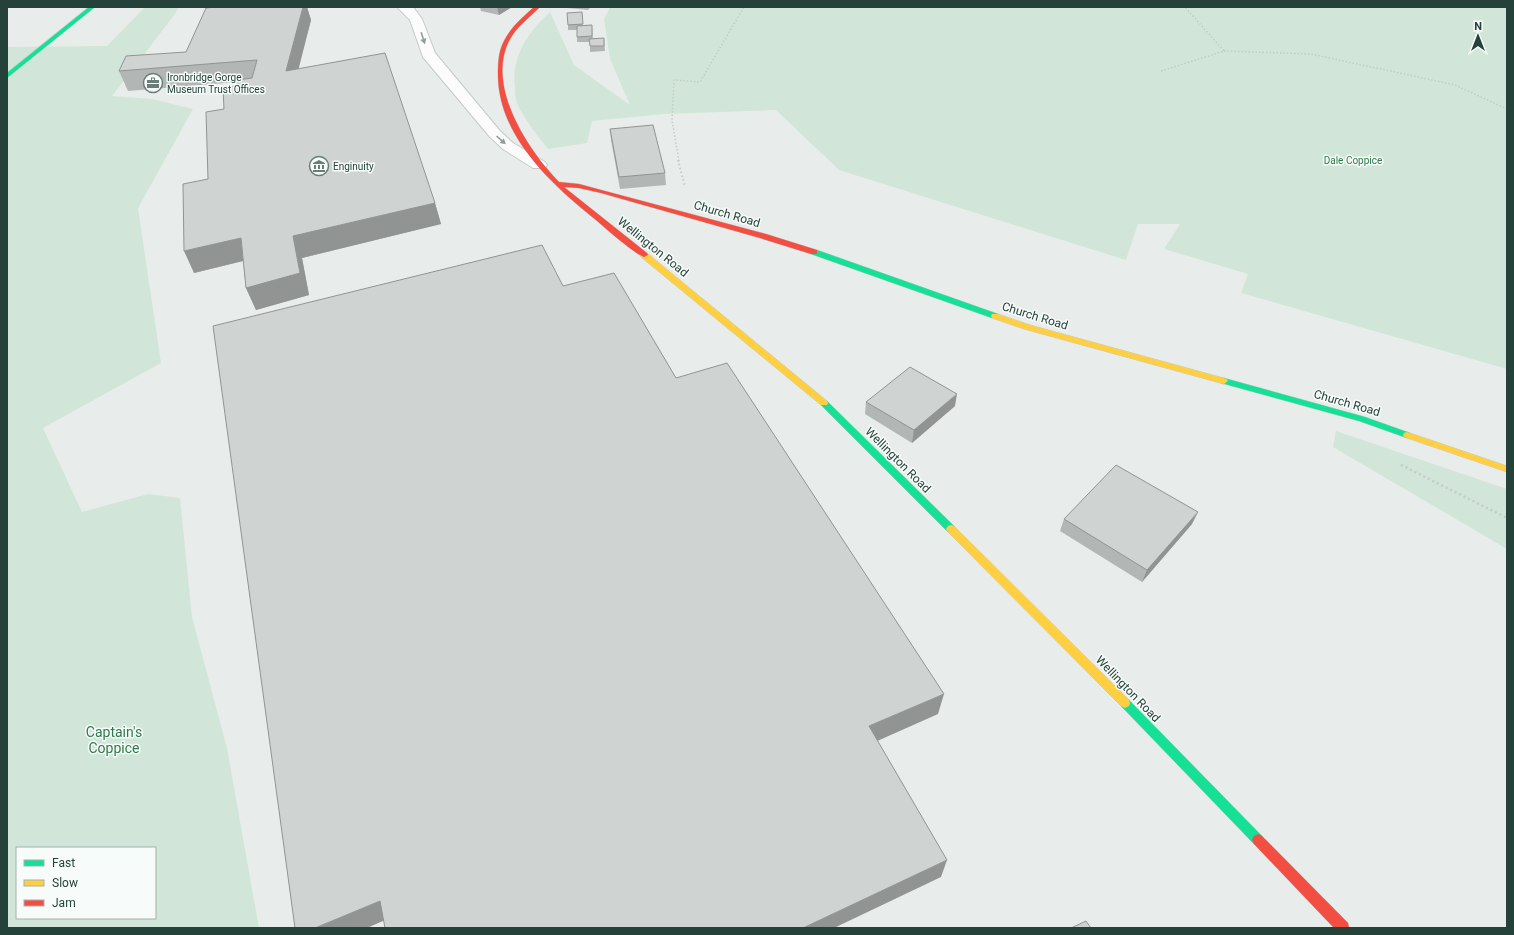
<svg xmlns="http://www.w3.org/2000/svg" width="1514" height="935" font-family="Roboto,sans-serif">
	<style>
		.green { fill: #d1e6d8; fill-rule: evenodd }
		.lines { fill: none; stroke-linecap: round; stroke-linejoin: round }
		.street-casing { stroke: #c5cac8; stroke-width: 2 }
		.fast-casing { stroke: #c3cbc8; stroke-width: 1 }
		.slow-casing { stroke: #c3cbc8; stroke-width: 1 }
		.jam-casing { stroke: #c3cbc8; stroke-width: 1 }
		.path-far2 { stroke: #c3ccca; stroke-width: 1.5; stroke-dasharray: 1.5 2; stroke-linecap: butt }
		.path-far1 { stroke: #c3ccca; stroke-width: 2; stroke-dasharray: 1.5 2.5; stroke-linecap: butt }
		.path { stroke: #c3ccca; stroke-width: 2.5; stroke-dasharray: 2 3; stroke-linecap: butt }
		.street { fill: #fcfcfc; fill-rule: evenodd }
		.fast { fill: #16e098; fill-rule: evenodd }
		.slow { fill: #ffcf43; fill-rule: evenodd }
		.jam { fill: #f24e42; fill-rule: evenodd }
		.wall { fill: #b2b6b5 }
		.shaded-wall { fill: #919493 }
		.building { fill: #cfd4d2; stroke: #919493 }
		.oneway { fill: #909f9b }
		.labels { text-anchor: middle; stroke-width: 3; stroke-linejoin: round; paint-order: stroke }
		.far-poi-label { font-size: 10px; fill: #24423a; stroke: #f7fbf9; text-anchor: start }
		.far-park-label { font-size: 10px; fill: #2d7a4b; stroke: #f7fbf9 }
		.street-label { font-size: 12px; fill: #24423a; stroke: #f7fbf9 }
		.near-park-label { font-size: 14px; fill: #2d7a4b; stroke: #f7fbf9 }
	</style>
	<rect width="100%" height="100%" fill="#e8edeb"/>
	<path class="green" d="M145,7H179L175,14L112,96L152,99L193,109L138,208L161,363L43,428L82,512L148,494L180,498L192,617L227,748L259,928H7V47L107,46ZM17,848H155V918H17Z
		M610,7H1507V369L1241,293L1248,274L1164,249L1180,224H1138L1126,260L839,170L776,110L664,114L592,121L587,143L548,149C537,135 524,119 517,103C515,98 515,92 515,87C511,57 528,32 550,12L574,65L630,105L610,59L604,19Z
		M1336,431L1507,489V549L1333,447Z"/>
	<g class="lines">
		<defs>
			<path id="street" d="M397,7H413L422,19L435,53L500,131L513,143L545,162L547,165L545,168H533L503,149L490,137L423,57L410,20Z"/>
			<path id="fast" d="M89,7H95L7,78V73Z
				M811,250H817L998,314L999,316L998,318H992L811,254Z
				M1224,378L1365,417L1410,433L1411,435L1407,438L1359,421L1221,383L1220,381L1221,379Z
				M824,400L827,401L954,526L956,529L954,532H948L821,405L820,403Z
				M1125,698L1129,700L1262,836L1264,840L1262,844L1258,846L1254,844L1121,706L1120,703L1121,700Z"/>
			<path id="slow" d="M641,253H647L827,401L828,403L827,405H821L641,257Z
				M992,314H998L1030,325L1227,379L1228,381L1224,384L1024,329L992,318L991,316Z
				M1407,432L1507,466V472L1404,437L1403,435L1404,433Z
				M951,525L954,526L1129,700L1130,703L1129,706L1125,708L1121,706L948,532L946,529L948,526Z"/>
			<path id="jam" d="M534,7H540C529,18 516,27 509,41C486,87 528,150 559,182L579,184L605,191L766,234L817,250V254H811L760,238L601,193L579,188L564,187L647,253L648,255L644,257C635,254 605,228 596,220C552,185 499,137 498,76C498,65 498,52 504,41C511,27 523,17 534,7Z
				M1258,834L1262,836L1348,923L1349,928H1334L1254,844L1252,840L1254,836Z"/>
		</defs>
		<use href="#street" class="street-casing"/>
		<use href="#fast" class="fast-casing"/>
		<use href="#slow" class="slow-casing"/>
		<use href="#jam" class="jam-casing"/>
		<path class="path-far2" d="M1224,51L1311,54L1455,85L1507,109
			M1161,71L1224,51L1185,7
			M679,161L672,120L674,80L700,82L744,7"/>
		<path class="path-far1" d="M678,160L685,187"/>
		<path class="path" d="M1401,465L1507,518"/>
		<use href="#street" class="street"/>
		<use href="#fast" class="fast"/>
		<use href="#slow" class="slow"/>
		<use href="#jam" class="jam"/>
	</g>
	<path class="wall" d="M216,7H307L311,20L298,68L435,203L441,224L302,258L309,295L256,310L246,288L243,261L194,273L208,179L224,109L238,86V82L128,91L119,71L186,52Z
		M480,7H512L499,15L481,11Z
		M567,7H591L588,10L567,8Z
		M582,12L583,25H592L593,39L604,38L605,51L590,52V42H577V30H568V25Z
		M610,129L665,173L666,185L620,189L611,140Z
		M866,402L955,406L912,443L865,414Z
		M1064,519L1192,524L1142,582L1060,531Z"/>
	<path class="shaded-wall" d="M303,7H307L311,20L293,91L286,71Z
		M497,7H512L499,15Z
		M435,203L441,224L302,258L309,295L256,310L246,288L293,236Z
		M241,238L251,259L194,273L184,251Z
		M957,394L955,406L912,443L914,430Z
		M1198,512L1192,524L1142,582L1147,570Z
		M944,694L938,714L866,746L869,726Z
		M947,860L941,877L834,928H803Z
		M380,901L392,917L367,928H315Z"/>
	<path class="building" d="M216,7H303L286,71L385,53L435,203L293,236L300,273L246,288L241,238L184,251L183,184L208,179L206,112L224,109L223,88L238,86V80L252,78L257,60L119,71L126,56L186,52L206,8Z
		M582,12L583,24L568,25L567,13Z
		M592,25V36L577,37V26Z
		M604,38V46H590L589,39Z
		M653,125L665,173L619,177L610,129Z
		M542,245L563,286L614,273L676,378L727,363L944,694L869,726L947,860L803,928H385L380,901L315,928H295L213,326Z
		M910,367L957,394L914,430L866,402Z
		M1116,465L1198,512L1147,570L1064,519Z
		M1086,921L1091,928H1071Z"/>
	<defs><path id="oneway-solid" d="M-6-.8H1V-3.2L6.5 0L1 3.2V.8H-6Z"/></defs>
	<g class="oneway">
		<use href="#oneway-solid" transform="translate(423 38) rotate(72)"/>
		<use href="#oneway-solid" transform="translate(501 140) rotate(42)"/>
	</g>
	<defs>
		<symbol id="office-ring" viewBox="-11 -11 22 22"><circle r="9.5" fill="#f7fbf9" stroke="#697e78" stroke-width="1.5"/><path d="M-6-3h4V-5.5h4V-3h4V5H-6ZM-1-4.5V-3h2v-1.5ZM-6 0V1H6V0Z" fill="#697e78"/></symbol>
		<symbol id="museum-ring" viewBox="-11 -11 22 22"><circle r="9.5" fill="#f7fbf9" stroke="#697e78" stroke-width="1.5"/><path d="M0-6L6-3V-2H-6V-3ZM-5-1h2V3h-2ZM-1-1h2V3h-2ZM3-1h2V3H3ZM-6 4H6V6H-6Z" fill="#697e78"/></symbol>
	</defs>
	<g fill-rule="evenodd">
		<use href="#office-ring" x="142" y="72" width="22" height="22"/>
		<use href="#museum-ring" x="308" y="155" width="22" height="22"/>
	</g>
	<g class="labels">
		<g class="far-poi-label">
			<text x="167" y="81">Ironbridge Gorge<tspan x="167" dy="12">Museum Trust Offices</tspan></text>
			<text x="333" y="170">Enginuity</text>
		</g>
		<g class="far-park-label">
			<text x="1353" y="164">Dale Coppice</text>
		</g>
		<g class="street-label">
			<text transform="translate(727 214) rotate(16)" y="4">Church Road</text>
			<text transform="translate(653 247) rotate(39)" y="4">Wellington Road</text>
			<text transform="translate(1035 316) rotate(17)" y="4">Church Road</text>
			<text transform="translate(1347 403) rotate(16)" y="4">Church Road</text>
			<text transform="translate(898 460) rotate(45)" y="4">Wellington Road</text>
			<text transform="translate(1128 689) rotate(46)" y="4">Wellington Road</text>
		</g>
		<g class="near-park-label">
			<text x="114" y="737">Captain's<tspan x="114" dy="16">Coppice</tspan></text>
		</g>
	</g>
	<rect width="1514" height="935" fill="none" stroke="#24423a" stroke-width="16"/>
	<rect x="16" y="847" width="140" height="72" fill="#f7fbf9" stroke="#a3b1ad"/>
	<rect x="24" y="860" width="20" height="6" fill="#16e098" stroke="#a3b1ad"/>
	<text x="52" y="867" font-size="12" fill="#24423a">Fast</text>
	<rect x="24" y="880" width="20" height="6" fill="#ffcf43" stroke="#a3b1ad"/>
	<text x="52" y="887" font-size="12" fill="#24423a">Slow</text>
	<rect x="24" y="900" width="20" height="6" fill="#f24e42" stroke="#a3b1ad"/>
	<text x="52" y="907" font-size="12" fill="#24423a">Jam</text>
	<g transform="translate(1478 36)" stroke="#f7fbf9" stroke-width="3" paint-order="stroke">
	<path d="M0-3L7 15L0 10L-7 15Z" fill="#24423a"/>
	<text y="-6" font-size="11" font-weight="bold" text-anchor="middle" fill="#24423a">N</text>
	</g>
</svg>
